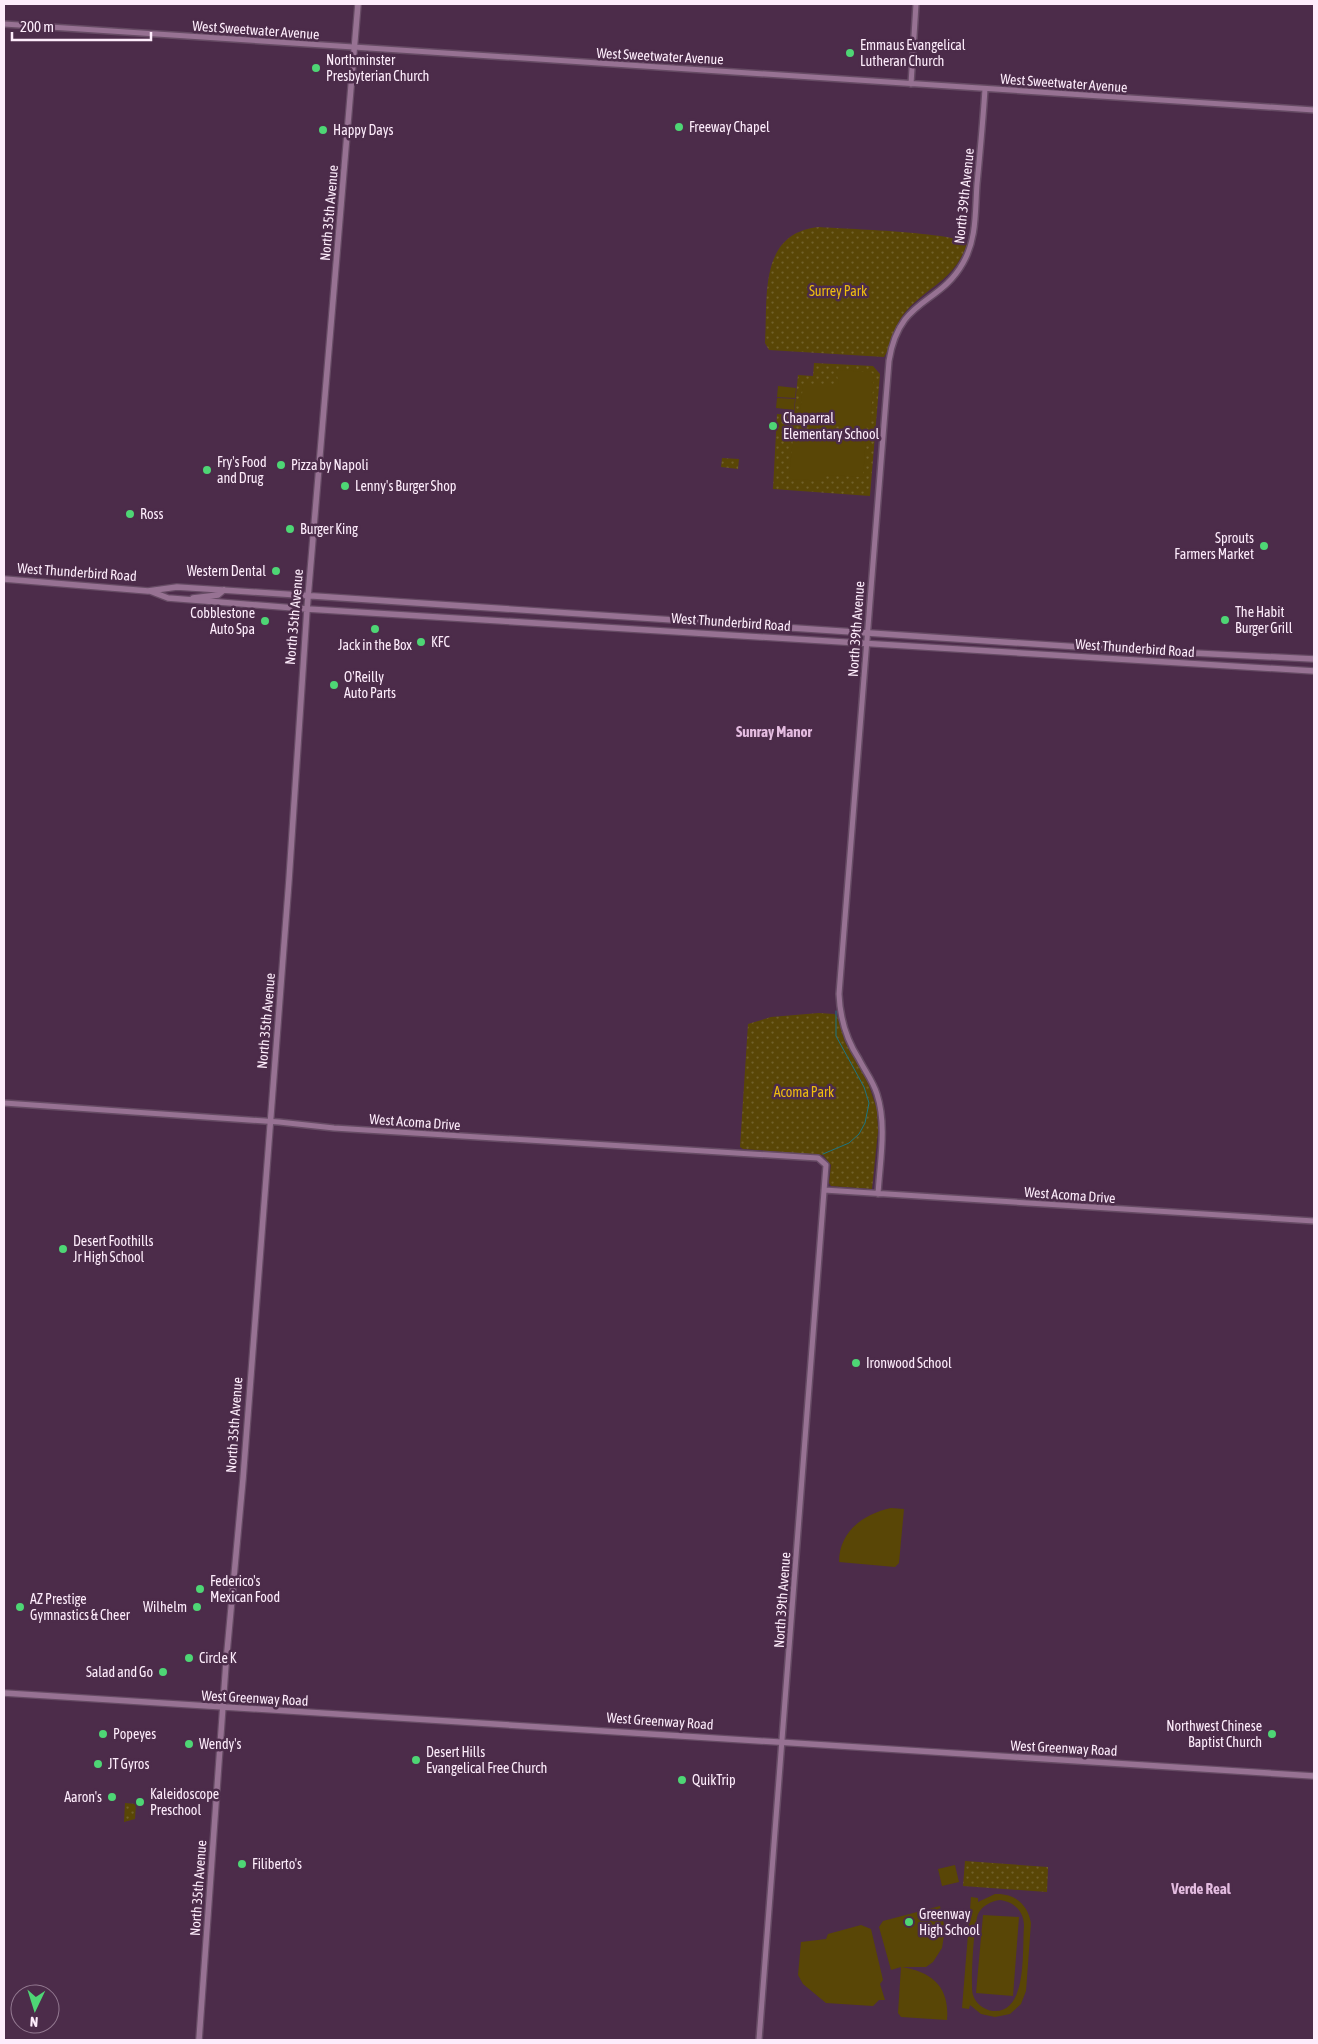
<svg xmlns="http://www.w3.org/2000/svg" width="1318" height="2044" font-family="'Asap Condensed',sans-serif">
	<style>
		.park { fill: url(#park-dots) }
		.pitch { fill: #594606; fill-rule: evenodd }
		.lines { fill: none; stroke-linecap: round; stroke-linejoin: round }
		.stream { stroke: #1d7582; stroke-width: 1 }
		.tertiary-casing { stroke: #664b64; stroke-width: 8 }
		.secondary-casing { stroke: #664b64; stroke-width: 8 }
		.tertiary { stroke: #977293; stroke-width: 5 }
		.secondary { stroke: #977293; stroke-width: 5.5 }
		.poi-dot { fill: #4ed675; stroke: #4c2c4a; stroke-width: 2 }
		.labels { text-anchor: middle; stroke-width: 5; stroke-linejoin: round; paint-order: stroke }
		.street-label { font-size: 14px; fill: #fdecfb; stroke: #4c2c4a }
		.poi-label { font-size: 14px; fill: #fdecfb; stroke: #4c2c4a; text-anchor: start }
		.park-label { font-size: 14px; fill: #eebd0f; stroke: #4c2c4a }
		.neighbourhood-label { font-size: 15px; font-weight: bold; fill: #e4bce0; stroke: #4c2c4a }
	</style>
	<defs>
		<pattern id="park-dots" width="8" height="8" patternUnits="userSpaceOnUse" patternTransform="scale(1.25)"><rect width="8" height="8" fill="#594606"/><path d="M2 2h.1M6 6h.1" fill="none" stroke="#72612b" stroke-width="1.8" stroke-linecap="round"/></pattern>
	</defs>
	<rect width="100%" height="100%" fill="#4c2c4a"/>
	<path class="park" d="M819,227C841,229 959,232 967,244C954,282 925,287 903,315C892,329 891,347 884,357L769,350L765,343C768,297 758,233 819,227Z
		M814,363L873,366L880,374L870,496L773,489L777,414L794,415L798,375L813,376Z
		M722,458L739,459L738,469L721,467Z
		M819,1013L834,1014L837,1016L845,1042L868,1083L877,1109L878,1131L872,1189L831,1186L829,1183L831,1165L823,1155L743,1149L740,1147L748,1024L771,1017Z
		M125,1803L136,1804L135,1819L124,1822Z
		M965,1861L1048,1867L1047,1892L963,1886Z"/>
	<path class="pitch" d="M836,370L871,372L874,375L870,428L836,425V429L802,427L799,424L803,385H839Z
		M778,386L796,388L795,398L777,397Z
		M777,398L795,399L794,410L776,408Z
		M797,432L866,437L863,477L826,475V481L792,479L789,477L793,438H796Z
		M891,1508L904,1509L899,1563L895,1567L839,1562C839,1532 863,1514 891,1508Z
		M955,1865L959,1882L942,1886L938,1869Z
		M995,1894C1014,1893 1028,1904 1031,1923L1026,1991L1021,2004L1010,2014L995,2017L981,2014L970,2005L969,2009L962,2008L971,1897L978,1898V1902ZM1000,1900C1015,1902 1024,1912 1024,1926C1022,1949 1028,2014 993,2011C984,2010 976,2004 973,1995C970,1986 974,1923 978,1914C982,1906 991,1901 1000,1900Z
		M940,1906L945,1929L942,1948L933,1962L926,1967H902C932,1972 950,1987 947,2020L901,2017L898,2013L901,1967L891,1970L879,1927L883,1921Z
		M983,1915L1019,1917L1013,1996L976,1993Z
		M861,1925L871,1929L883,1980L880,1984L885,2000H879L873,2006L826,2003L803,1984L798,1975L801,1942L826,1939L828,1934Z"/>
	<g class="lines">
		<path class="stream" d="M823,1154L849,1143L859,1134L865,1123L869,1103L864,1087L836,1036V1011"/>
		<defs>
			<path id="tertiary" d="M4,24L1314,110
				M911,84L916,4
				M4,1103L279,1122L334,1128L818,1158L826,1165L759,2040
				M824,1190L1314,1221
				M878,1194C880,1161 887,1125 877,1094C873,1081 865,1071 859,1059C846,1039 840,1018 839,994L889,361C899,297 939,306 963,263C977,239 975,211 977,184C980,153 983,121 985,89"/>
			<path id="secondary" d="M4,579L148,591L177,587L1095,648L1314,659
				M150,591L168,598L307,609L1314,671
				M193,598L218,595L224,590
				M4,1693L1314,1776
				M199,2040L226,1663L243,1479L289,880L307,609L358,4"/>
		</defs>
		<use href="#tertiary" class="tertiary-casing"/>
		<use href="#secondary" class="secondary-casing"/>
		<use href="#tertiary" class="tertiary"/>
		<use href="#secondary" class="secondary"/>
	</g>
	<g class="poi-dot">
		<circle cx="850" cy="53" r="5"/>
		<circle cx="316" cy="68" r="5"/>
		<circle cx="679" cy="127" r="5"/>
		<circle cx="323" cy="130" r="5"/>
		<circle cx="773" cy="426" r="5"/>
		<circle cx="281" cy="465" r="5"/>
		<circle cx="207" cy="470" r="5"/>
		<circle cx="345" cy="486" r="5"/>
		<circle cx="130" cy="514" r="5"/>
		<circle cx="290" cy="529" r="5"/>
		<circle cx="1264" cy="546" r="5"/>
		<circle cx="276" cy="571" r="5"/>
		<circle cx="1225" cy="620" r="5"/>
		<circle cx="265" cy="621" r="5"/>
		<circle cx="375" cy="629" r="5"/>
		<circle cx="421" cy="642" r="5"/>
		<circle cx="334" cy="685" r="5"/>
		<circle cx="63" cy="1249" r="5"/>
		<circle cx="856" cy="1363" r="5"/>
		<circle cx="200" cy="1589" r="5"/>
		<circle cx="20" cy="1607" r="5"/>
		<circle cx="197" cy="1607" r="5"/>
		<circle cx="189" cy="1658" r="5"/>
		<circle cx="163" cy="1672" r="5"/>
		<circle cx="103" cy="1734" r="5"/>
		<circle cx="1272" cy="1734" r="5"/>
		<circle cx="189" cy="1744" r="5"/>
		<circle cx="416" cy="1760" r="5"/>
		<circle cx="98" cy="1764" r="5"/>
		<circle cx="682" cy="1780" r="5"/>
		<circle cx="112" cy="1797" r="5"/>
		<circle cx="140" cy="1802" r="5"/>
		<circle cx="242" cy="1864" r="5"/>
		<circle cx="909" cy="1922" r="5"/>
	</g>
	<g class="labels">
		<g class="street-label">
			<text transform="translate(256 30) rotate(4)" y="5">West Sweetwater Avenue</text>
			<text transform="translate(660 56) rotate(3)" y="5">West Sweetwater Avenue</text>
			<text transform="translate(1064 83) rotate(4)" y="5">West Sweetwater Avenue</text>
			<text transform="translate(964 196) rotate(-84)" y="5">North 39th Avenue</text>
			<text transform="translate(329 213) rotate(-85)" y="5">North 35th Avenue</text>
			<text transform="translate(77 572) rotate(4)" y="5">West Thunderbird Road</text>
			<text transform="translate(294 617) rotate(-85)" y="5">North 35th Avenue</text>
			<text transform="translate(731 622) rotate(4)" y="5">West Thunderbird Road</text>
			<text transform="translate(856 629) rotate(-86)" y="5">North 39th Avenue</text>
			<text transform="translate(1135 648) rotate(4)" y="5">West Thunderbird Road</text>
			<text transform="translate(266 1021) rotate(-85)" y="5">North 35th Avenue</text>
			<text transform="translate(415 1122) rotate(4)" y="5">West Acoma Drive</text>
			<text transform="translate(1070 1195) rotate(4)" y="5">West Acoma Drive</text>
			<text transform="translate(234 1425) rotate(-86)" y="5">North 35th Avenue</text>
			<text transform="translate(782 1600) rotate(-86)" y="5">North 39th Avenue</text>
			<text transform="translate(255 1698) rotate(3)" y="5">West Greenway Road</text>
			<text transform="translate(660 1721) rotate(4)" y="5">West Greenway Road</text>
			<text transform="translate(1064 1748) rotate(3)" y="5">West Greenway Road</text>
			<text transform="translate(198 1888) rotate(-86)" y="5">North 35th Avenue</text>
		</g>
		<g class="poi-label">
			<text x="860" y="50">Emmaus Evangelical<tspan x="860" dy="16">Lutheran Church</tspan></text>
			<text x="326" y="65">Northminster<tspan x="326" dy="16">Presbyterian Church</tspan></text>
			<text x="689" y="132">Freeway Chapel</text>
			<text x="333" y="135">Happy Days</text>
			<text x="783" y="423">Chaparral<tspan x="783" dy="16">Elementary School</tspan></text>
			<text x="217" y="467">Fry's Food<tspan x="217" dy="16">and Drug</tspan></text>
			<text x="291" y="470">Pizza by Napoli</text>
			<text x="355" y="491">Lenny's Burger Shop</text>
			<text x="140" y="519">Ross</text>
			<text x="300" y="534">Burger King</text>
			<text x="1254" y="543" text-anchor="end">Sprouts<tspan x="1254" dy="16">Farmers Market</tspan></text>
			<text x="266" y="576" text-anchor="end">Western Dental</text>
			<text x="1235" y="617">The Habit<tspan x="1235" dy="16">Burger Grill</tspan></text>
			<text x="255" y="618" text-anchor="end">Cobblestone<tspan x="255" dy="16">Auto Spa</tspan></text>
			<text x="431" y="647">KFC</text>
			<text x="375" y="650" text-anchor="middle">Jack in the Box</text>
			<text x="344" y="682">O'Reilly<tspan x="344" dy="16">Auto Parts</tspan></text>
			<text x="73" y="1246">Desert Foothills<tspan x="73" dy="16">Jr High School</tspan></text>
			<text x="866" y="1368">Ironwood School</text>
			<text x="210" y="1586">Federico's<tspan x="210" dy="16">Mexican Food</tspan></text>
			<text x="30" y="1604">AZ Prestige<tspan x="30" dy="16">Gymnastics &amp; Cheer</tspan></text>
			<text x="187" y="1612" text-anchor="end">Wilhelm</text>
			<text x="199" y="1663">Circle K</text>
			<text x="153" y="1677" text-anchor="end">Salad and Go</text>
			<text x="1262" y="1731" text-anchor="end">Northwest Chinese<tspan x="1262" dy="16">Baptist Church</tspan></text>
			<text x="113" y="1739">Popeyes</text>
			<text x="199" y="1749">Wendy's</text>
			<text x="426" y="1757">Desert Hills<tspan x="426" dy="16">Evangelical Free Church</tspan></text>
			<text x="108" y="1769">JT Gyros</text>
			<text x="692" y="1785">QuikTrip</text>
			<text x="150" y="1799">Kaleidoscope<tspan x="150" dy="16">Preschool</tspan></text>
			<text x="102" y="1802" text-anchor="end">Aaron's</text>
			<text x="252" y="1869">Filiberto's</text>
			<text x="919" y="1919">Greenway<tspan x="919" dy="16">High School</tspan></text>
		</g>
		<g class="park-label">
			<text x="838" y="296">Surrey Park</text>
			<text x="804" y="1097">Acoma Park</text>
		</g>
		<g class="neighbourhood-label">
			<text x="774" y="737">Sunray Manor</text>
			<text x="1201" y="1894">Verde Real</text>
		</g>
	</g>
	<rect width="1318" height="2044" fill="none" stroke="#fdecfb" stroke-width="10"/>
	<g transform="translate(35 2009) rotate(184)"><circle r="24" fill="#4c2c4a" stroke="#937991"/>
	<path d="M0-4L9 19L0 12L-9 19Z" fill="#4ed675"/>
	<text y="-8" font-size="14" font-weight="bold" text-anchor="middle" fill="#fdecfb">N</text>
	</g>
	<path d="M12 32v8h139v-8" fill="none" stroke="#fdecfb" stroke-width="2.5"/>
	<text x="20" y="32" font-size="15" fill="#fdecfb" stroke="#4c2c4a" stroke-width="4" paint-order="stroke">200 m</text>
</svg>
